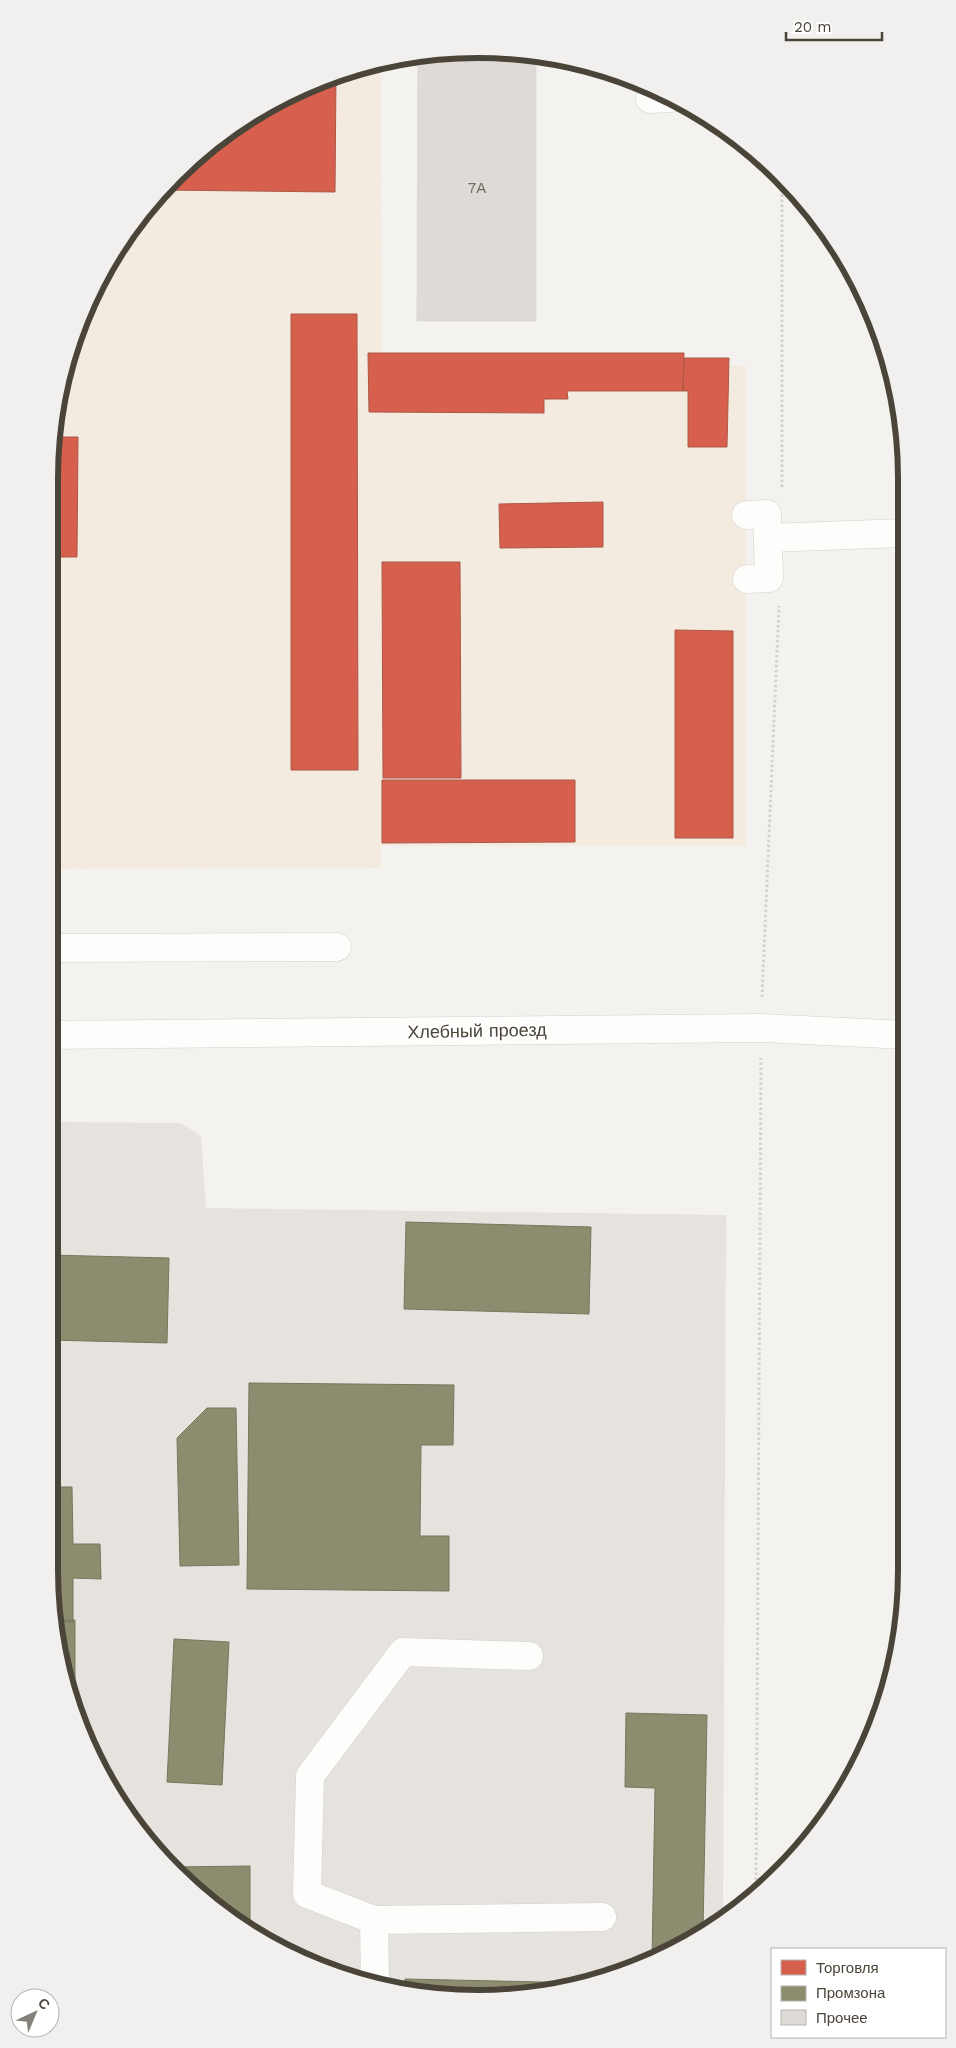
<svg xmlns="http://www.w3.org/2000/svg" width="956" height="2048" font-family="'Work Sans',sans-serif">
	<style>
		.commercial { fill: #f3ebdf }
		.industrial { fill: #e6e2de }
		.shops { fill: #d6604d; stroke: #ac5847 }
		.industry { fill: #8c8c6e; stroke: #78765e }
		.building { fill: #dedbd6; stroke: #dcd9d4 }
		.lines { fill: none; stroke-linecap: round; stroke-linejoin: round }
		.minor-casing { stroke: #d2d0cb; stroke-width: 29 }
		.path { stroke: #d3d2cc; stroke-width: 3; stroke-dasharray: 2.5 2.5; stroke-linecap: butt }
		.minor { stroke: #fdfdfc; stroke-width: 28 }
		.labels { text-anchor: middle; stroke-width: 5; stroke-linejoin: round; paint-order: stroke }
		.number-label { font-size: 15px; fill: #706a61 }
		.street-label { font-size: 18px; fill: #4b4439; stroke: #fff }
		.rim { fill: none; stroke: #4b4439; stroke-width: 6 }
	</style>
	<rect width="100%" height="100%" fill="#f4f2ee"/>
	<path class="commercial" d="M381,61L382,365L746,366V846H381V868L49,869V478L57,395L81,314L121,240L174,175L239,121L313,82Z"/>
	<path class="industrial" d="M49,1122L181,1123L201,1136L206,1208L726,1215L723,1916L692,1942L616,1977L534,1996L395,1991L264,1942L155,1853L106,1784L72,1708L49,1570Z"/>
	<path class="shops" d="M336,75L335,192L162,190L174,175L239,121L313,82Z
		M291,314H357L358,770H291Z
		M368,353H684L683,391H567L568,399H544V413L369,412Z
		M684,358H729L727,447H688V391H683Z
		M53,437H78L77,557H49V478Z
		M603,502V547L500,548L499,504Z
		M382,562H460L461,778H383Z
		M675,630L733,631V838H675Z
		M382,780H575V842L382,843Z"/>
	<path class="industry" d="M406,1222L591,1227L589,1314L404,1309Z
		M49,1255L169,1258L167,1343L49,1340Z
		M249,1383L454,1385L453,1445H421L420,1536H449V1591L247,1589Z
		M207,1408H236L239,1565L180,1566L177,1438Z
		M49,1487H72L73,1544H100L101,1579L73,1578V1622L57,1621L49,1570Z
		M57,1620H75V1715L72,1708Z
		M174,1639L229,1642L222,1785L167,1782Z
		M626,1713L707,1715L703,1933L692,1942L652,1960L655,1788L625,1787Z
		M250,1866V1931L172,1867Z
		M405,1979L589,1983L534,1996L405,1991Z"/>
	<path class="building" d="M478,49L536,54V321H417L418,55Z"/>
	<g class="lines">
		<defs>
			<path id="minor" d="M650,99L671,98
				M746,515L767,514L769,578L747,579
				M768,538L904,533
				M49,948L337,947
				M49,1035L761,1028L906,1035
				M374,1920L307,1894L310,1776L403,1652L529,1656
				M375,1984L374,1920L602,1917"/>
		</defs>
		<use href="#minor" class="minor-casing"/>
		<path class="path" d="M782,487V180
			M762,997L779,606
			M756,1890L761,1058"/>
		<use href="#minor" class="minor"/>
	</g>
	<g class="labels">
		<g class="number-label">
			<text x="477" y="193">7А</text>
		</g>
		<g class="street-label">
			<text transform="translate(477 1031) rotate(-1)" y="6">Хлебный проезд</text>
		</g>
	</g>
	<path d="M0 0H956V2048H0ZM478 58H478A420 420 0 0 1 898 478V1570A420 420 0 0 1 478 1990H478A420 420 0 0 1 58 1570V478A420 420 0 0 1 478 58Z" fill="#f1f0ef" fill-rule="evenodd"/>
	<path class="rim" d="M478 58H478A420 420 0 0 1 898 478V1570A420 420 0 0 1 478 1990H478A420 420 0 0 1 58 1570V478A420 420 0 0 1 478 58Z"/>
	<rect x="771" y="1948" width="175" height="90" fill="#ffffff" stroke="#b7b4b0"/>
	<rect x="781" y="1960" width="25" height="15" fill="#d6604d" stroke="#b7b4b0"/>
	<text x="816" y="1973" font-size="15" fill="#4b4439">Торговля</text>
	<rect x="781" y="1986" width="25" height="15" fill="#8c8c6e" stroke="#b7b4b0"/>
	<text x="816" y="1998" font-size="15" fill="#4b4439">Промзона</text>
	<rect x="781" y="2010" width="25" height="15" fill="#dedbd6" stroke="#b7b4b0"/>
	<text x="816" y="2023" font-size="15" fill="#4b4439">Прочее</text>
	<g transform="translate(35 2013) rotate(44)"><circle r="24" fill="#ffffff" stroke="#b7b4b0"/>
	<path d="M0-4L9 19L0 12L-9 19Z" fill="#868178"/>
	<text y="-8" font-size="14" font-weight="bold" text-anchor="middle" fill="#4b4439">С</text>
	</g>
	<path d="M786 32v8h96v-8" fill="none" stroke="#4b4439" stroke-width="2.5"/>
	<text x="794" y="32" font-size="15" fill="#4b4439" stroke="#ffffff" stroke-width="4" paint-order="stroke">20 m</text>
</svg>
